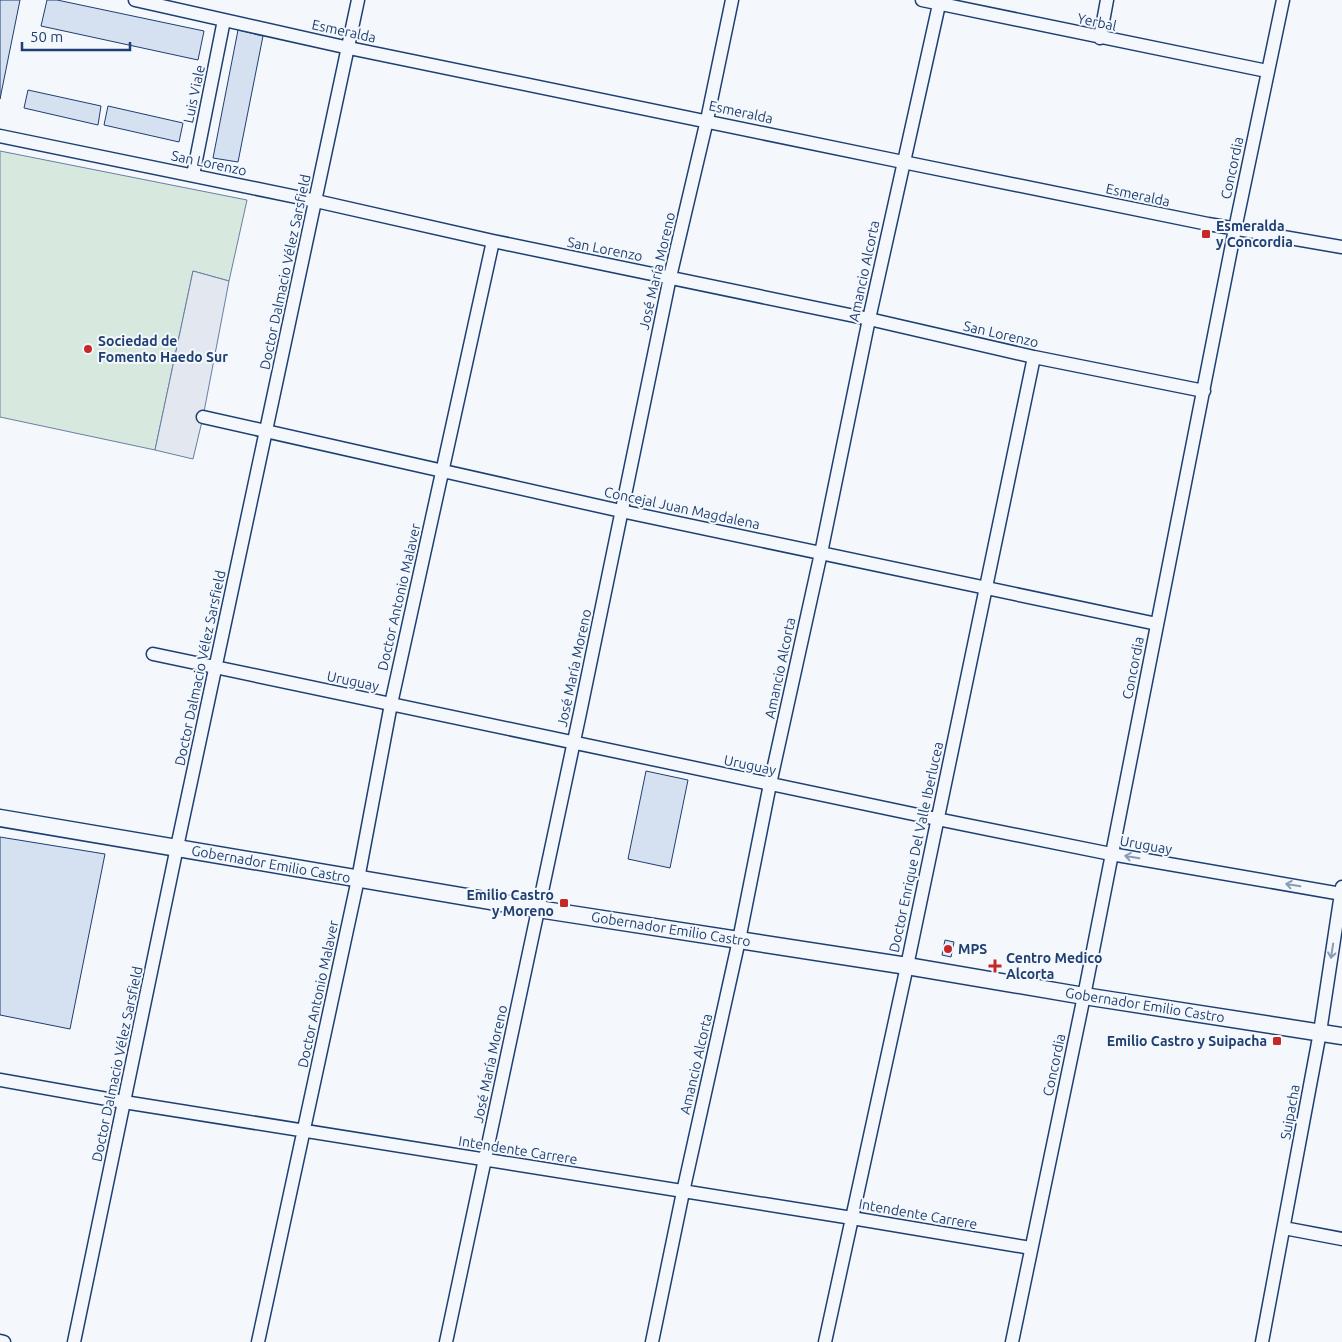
<svg xmlns="http://www.w3.org/2000/svg" width="1342" height="1342" font-family="Ubuntu,sans-serif">
	<style>
		.green { fill: #d7e8df; stroke: #687fa3 }
		.parking { fill: #e3e8f0; stroke: #687fa3 }
		.building { fill: #d5e0f0; stroke: #1d3f73 }
		.lines { fill: none; stroke-linecap: round; stroke-linejoin: round }
		.minor-casing { stroke: #1d3f73; stroke-width: 15 }
		.tertiary-casing { stroke: #1d3f73; stroke-width: 19 }
		.minor { stroke: #f4f7fb; stroke-width: 12 }
		.tertiary { stroke: #f4f7fb; stroke-width: 16 }
		.oneway { stroke: #889bb7 }
		.poi-dot { fill: #c62828; stroke: #f4f7fb; stroke-width: 2 }
		.labels { text-anchor: middle; stroke-width: 4; stroke-linejoin: round; paint-order: stroke }
		.street-label { font-size: 14px; fill: #1d3f73; stroke: #f4f7fb }
		.poi-label { font-size: 14px; font-weight: bold; fill: #1d3f73; stroke: #f4f7fb; text-anchor: start }
	</style>
	<rect width="100%" height="100%" fill="#f4f7fb"/>
	<path class="green" d="M0,151L247,200L229,281L193,271L155,450L0,417Z"/>
	<path class="parking" d="M193,271L229,281L203,417L193,459L155,450Z"/>
	<path class="building" d="M0,0H20L0,99Z
		M47,0H57L204,31L198,60L41,26Z
		M238,30L263,36L238,162L213,158Z
		M28,90L101,106L98,125L24,108Z
		M108,106L183,123L179,142L104,125Z
		M646,771L688,780L670,868L628,859Z
		M0,837L105,854L70,1029L0,1015Z
		M945,940L954,942L951,957L942,955Z"/>
	<g class="lines">
		<defs>
			<path id="minor" d="M135,0L349,48L903,162L1208,224L1342,247
				M922,0L1267,71
				M1100,38L1107,0
				M0,136L316,201L493,241L869,319L1034,357L1204,391
				M193,175L224,20
				M203,417L621,511L1157,624
				M153,654L937,819L1111,854L1342,894
				M0,1080L124,1102L852,1218L1031,1248
				M1284,1228L1342,1239
				M0,1341L4,1342
				M74,1342L177,847L358,0
				M258,1342L358,879L391,704L493,241
				M446,1342L580,713L670,277L707,120L732,0
				M652,1342L683,1192L739,940L770,784L821,553L869,319L940,0
				M825,1342L907,966L1034,357
				M1012,1342L1084,996L1235,229L1283,0
				M1262,1342L1320,1032L1342,887"/>
			<path id="tertiary" d="M0,818L538,909L907,966L1084,996L1342,1036"/>
		</defs>
		<use href="#minor" class="minor-casing"/>
		<use href="#tertiary" class="tertiary-casing"/>
		<use href="#minor" class="minor"/>
		<use href="#tertiary" class="tertiary"/>
	</g>
	<defs><path id="oneway-shaft" d="M-6 0H5M1.5-3L5.5 0L1.5 3" fill="none" stroke-width="1.6" stroke-linecap="round" stroke-linejoin="round" transform="scale(1.25)"/></defs>
	<g class="oneway">
		<use href="#oneway-shaft" transform="translate(1132 857) rotate(-170)"/>
		<use href="#oneway-shaft" transform="translate(1293 885) rotate(-170)"/>
		<use href="#oneway-shaft" transform="translate(1332 951) rotate(99)"/>
	</g>
	<g class="poi-dot">
		<rect x="1201" y="229" width="10" height="10" rx="2.5"/>
		<circle cx="88" cy="349" r="5"/>
		<rect x="559" y="898" width="10" height="10" rx="2.5"/>
		<circle cx="948" cy="949" r="5"/>
		<path d="M992.5 958.5h5v5h5v5h-5v5h-5v-5h-5v-5h5z"/>
		<rect x="1272" y="1036" width="10" height="10" rx="2.5"/>
	</g>
	<g class="labels">
		<g class="street-label">
			<text transform="translate(1097 22) rotate(12)" y="5">Yerbal</text>
			<text transform="translate(344 31) rotate(12)" y="5">Esmeralda</text>
			<text transform="translate(194 94) rotate(-78)" y="5">Luis Viale</text>
			<text transform="translate(741 112) rotate(12)" y="5">Esmeralda</text>
			<text transform="translate(209 163) rotate(12)" y="5">San Lorenzo</text>
			<text transform="translate(1232 168) rotate(-78)" y="5">Concordia</text>
			<text transform="translate(1138 195) rotate(12)" y="5">Esmeralda</text>
			<text transform="translate(605 249) rotate(11)" y="5">San Lorenzo</text>
			<text transform="translate(657 271) rotate(-77)" y="5">José María Moreno</text>
			<text transform="translate(864 271) rotate(-78)" y="5">Amancio Alcorta</text>
			<text transform="translate(285 272) rotate(-78)" y="5">Doctor Dalmacio Vélez Sarsfield</text>
			<text transform="translate(1001 334) rotate(13)" y="5">San Lorenzo</text>
			<text transform="translate(682 508) rotate(12)" y="5">Concejal Juan Magdalena</text>
			<text transform="translate(399 597) rotate(-77)" y="5">Doctor Antonio Malaver</text>
			<text transform="translate(200 668) rotate(-78)" y="5">Doctor Dalmacio Vélez Sarsfield</text>
			<text transform="translate(574 668) rotate(-78)" y="5">José María Moreno</text>
			<text transform="translate(780 668) rotate(-78)" y="5">Amancio Alcorta</text>
			<text transform="translate(1133 668) rotate(-79)" y="5">Concordia</text>
			<text transform="translate(353 681) rotate(12)" y="5">Uruguay</text>
			<text transform="translate(750 765) rotate(12)" y="5">Uruguay</text>
			<text transform="translate(1146 845) rotate(10)" y="5">Uruguay</text>
			<text transform="translate(916 847) rotate(-78)" y="5">Doctor Enrique Del Valle Iberlucea</text>
			<text transform="translate(271 864) rotate(10)" y="5">Gobernador Emilio Castro</text>
			<text transform="translate(671 929) rotate(9)" y="5">Gobernador Emilio Castro</text>
			<text transform="translate(318 994) rotate(-78)" y="5">Doctor Antonio Malaver</text>
			<text transform="translate(1145 1005) rotate(9)" y="5">Gobernador Emilio Castro</text>
			<text transform="translate(117 1064) rotate(-78)" y="5">Doctor Dalmacio Vélez Sarsfield</text>
			<text transform="translate(490 1064) rotate(-78)" y="5">José María Moreno</text>
			<text transform="translate(696 1064) rotate(-77)" y="5">Amancio Alcorta</text>
			<text transform="translate(1054 1065) rotate(-78)" y="5">Concordia</text>
			<text transform="translate(1290 1112) rotate(-80)" y="5">Suipacha</text>
			<text transform="translate(518 1150) rotate(9)" y="5">Intendente Carrere</text>
			<text transform="translate(918 1214) rotate(10)" y="5">Intendente Carrere</text>
		</g>
		<g class="poi-label">
			<text x="1216" y="231">Esmeralda<tspan x="1216" dy="16">y Concordia</tspan></text>
			<text x="98" y="346">Sociedad de<tspan x="98" dy="16">Fomento Haedo Sur</tspan></text>
			<text x="554" y="900" text-anchor="end">Emilio Castro<tspan x="554" dy="16">y Moreno</tspan></text>
			<text x="958" y="954">MPS</text>
			<text x="1006" y="963">Centro Medico<tspan x="1006" dy="16">Alcorta</tspan></text>
			<text x="1267" y="1046" text-anchor="end">Emilio Castro y Suipacha</text>
		</g>
	</g>
	<path d="M22 42v8h108v-8" fill="none" stroke="#1d3f73" stroke-width="2.5"/>
	<text x="30" y="42" font-size="15" fill="#1d3f73" stroke="#f4f7fb" stroke-width="4" paint-order="stroke">50 m</text>
</svg>
